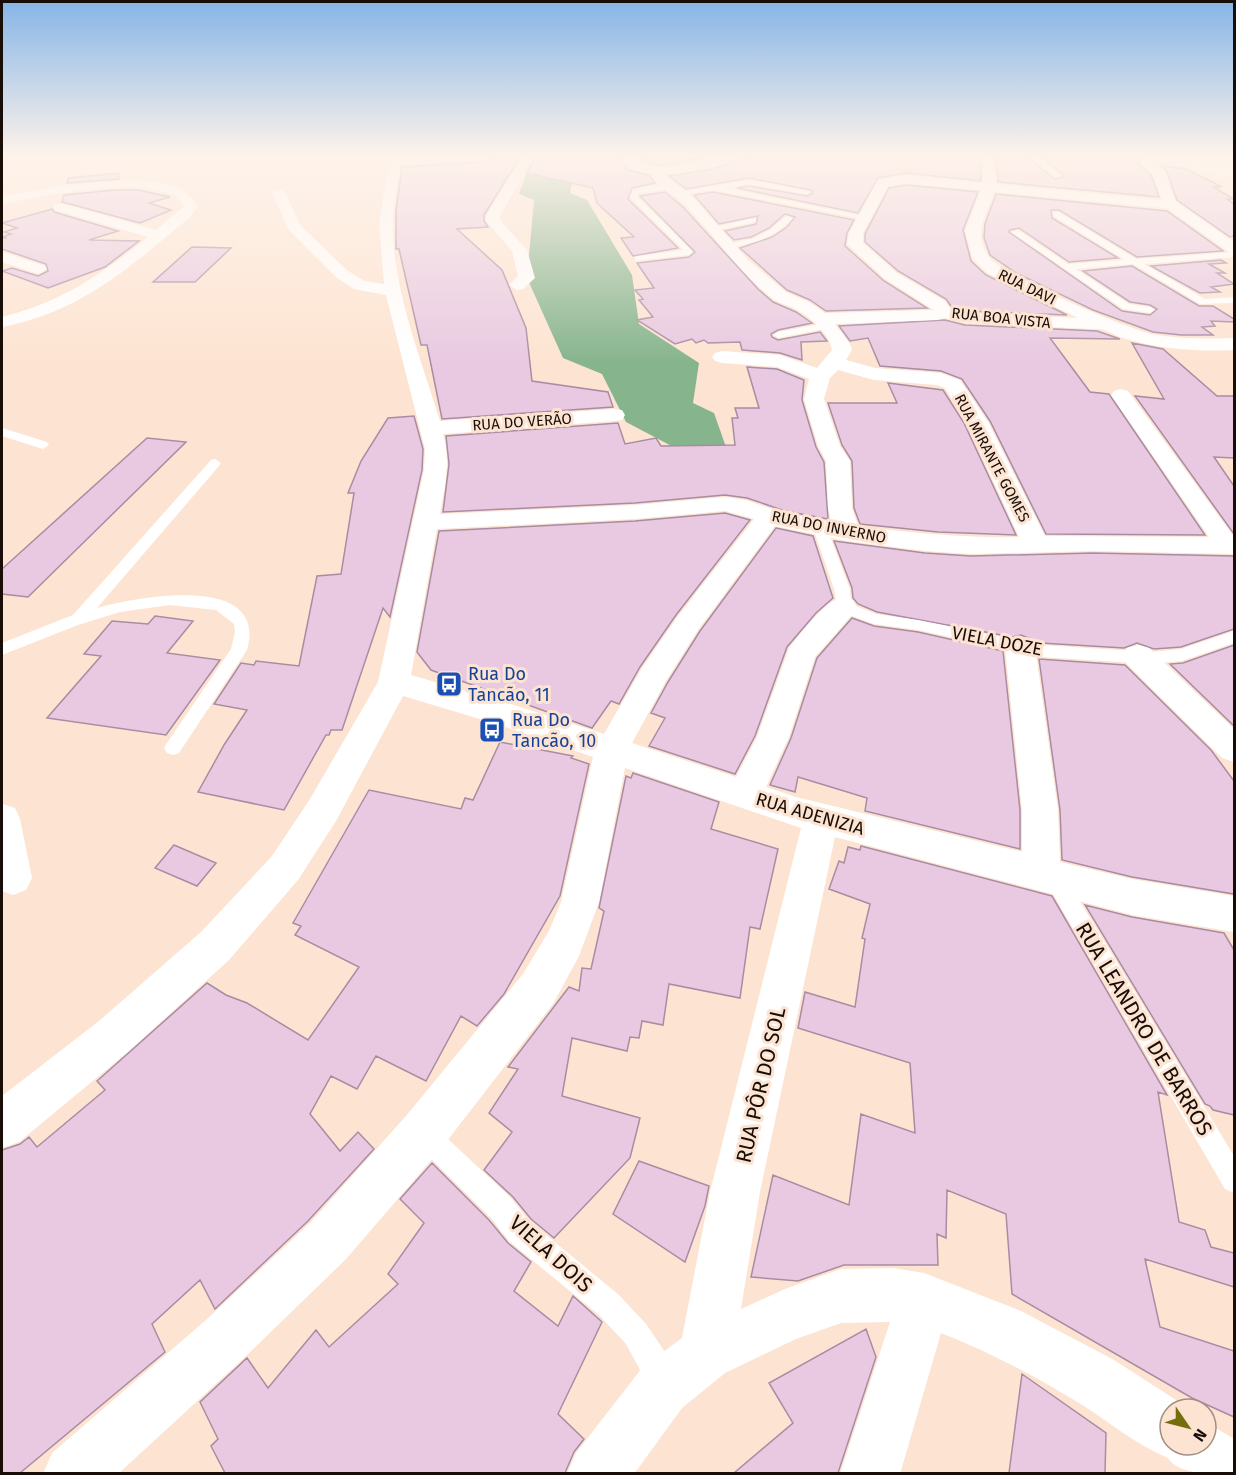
<svg xmlns="http://www.w3.org/2000/svg" width="1236" height="1475" font-family="'Fira Sans',sans-serif">
	<style>
		.forest { fill: #86b48d }
		.building { fill: #e8c9e1; stroke: #a88ca2; stroke-width: 1.5 }
		.lines { fill: none; stroke-linecap: round; stroke-linejoin: round }
		.lane { fill: #fff; fill-rule: evenodd }
		.street { fill: #fff; fill-rule: evenodd }
		.secondary { fill: #fff; fill-rule: evenodd }
		.labels { text-anchor: middle; stroke-width: 6; stroke-linejoin: round; paint-order: stroke }
		.far-street-label { font-size: 15px; fill: #190e07; stroke: #fde4d2 }
		.street-label { font-size: 18px; fill: #190e07; stroke: #fde4d2 }
		.transit-label { font-size: 18px; fill: #164399; stroke: #fde4d2; text-anchor: start }
		.near-street-label { font-size: 21px; fill: #190e07; stroke: #fde4d2 }
	</style>
	<rect width="100%" height="100%" fill="#fde4d2"/>
	<path class="forest" d="M533,156L576,161L570,193L587,200L632,275L639,324L699,363L693,403L714,413L738,481L626,422L602,374L563,358L527,278L534,200L519,194Z"/>
	<path class="building" d="M495,156H516L517,162L484,215V221L488,227L457,229L502,270L526,328L532,381L608,392L613,407L442,419L427,345H421L399,249H396V210L402,167L487,162Z
		M532,156H620L629,170L650,176L655,183L632,188L628,199L678,248L633,256L621,238L634,237L597,203L593,188L527,173L533,163Z
		M638,156H713L664,165L652,164Z
		M754,156H977L981,165V181L906,173L878,178L858,213L737,188L749,186L807,196L813,193L811,190L749,178L686,189L669,176L708,170Z
		M994,156H1026L1055,179L1063,177L1062,174L1040,156H1137L1138,164L1151,175L1159,197L998,182L997,165Z
		M1162,166L1186,169L1222,187H1213L1234,199H1227L1234,204V236L1230,237L1177,200L1167,172Z
		M119,173V179L67,183L68,178Z
		M906,185L978,192L963,230L971,261L986,275L1067,315L966,311L951,306L946,299L898,271L865,242V234L889,188Z
		M115,190H138L170,197L149,203L171,210L140,223L62,202L64,195Z
		M665,192L682,206L758,289L773,302L796,312L812,323L778,330L771,334L772,337L778,340L820,332L827,341L801,342L802,360L780,353L742,350L740,342L708,343L704,340L696,343L692,339L675,344L637,320L653,317L639,300L643,299L635,290L654,288L637,263L689,257L695,252L640,196Z
		M713,192L854,220L847,233L845,246L884,281L927,308L826,311L810,300L787,290L740,248L772,237L787,227L795,217L785,214L769,228L751,237L734,240L725,231L756,224L758,216L719,224L694,195Z
		M996,194L1167,211L1223,251L1137,257L1059,210H1051L1052,218L1118,258L1069,262L1019,228L1010,230L1009,232L1122,311L1150,315L1157,309L1150,305L1130,302L1083,271L1132,266L1199,306H1213L1234,319V322L1211,321L1215,326L1202,327L1213,335H1181L1153,332L1093,310L1016,273L990,255L984,238L985,224Z
		M52,209L54,212L118,231L89,240L139,241L105,267L48,288L2,271L12,268L38,276L48,271L46,264L2,249V238H7L2,237L11,234L4,232L17,228L2,223Z
		M192,247L231,248L195,282H153Z
		M1221,260L1226,263L1209,264L1225,273H1217L1234,284L1211,287L1220,292L1200,293L1151,266Z
		M945,320L965,325L1097,331L1120,339L1050,338L1090,392L1109,394L1205,535L1046,534L990,421L962,379L941,371L880,366L868,338L850,341L839,326Z
		M1132,343L1163,349L1217,396H1234V458L1214,457L1234,486V534L1135,396L1164,399Z
		M747,367L777,369L804,380L802,400L816,447L824,462L828,519L785,511L747,498L725,495L635,503L443,512L449,464L446,436L618,423L625,444L656,438L661,446L735,445L732,418H738L735,408H759Z
		M888,383L943,390L964,423L1016,535L938,532L860,524L854,508L852,461L842,445L828,403H897Z
		M414,416L423,449L422,470L390,617L383,608L342,730H331L329,735H326L284,810L198,792L224,745L247,710L214,704L241,663L254,665L256,661L299,666L317,576L341,574L354,493H348L361,461L388,418Z
		M147,438L186,442L28,597L2,594V569Z
		M725,513L750,520L676,615L640,667L619,704L611,701L592,728L431,670L417,652L439,531L635,521Z
		M776,528L813,536L833,598L816,613L787,647L755,736L735,774L649,746L665,718L651,713L668,682L700,631Z
		M834,541L925,553L971,556L1093,553L1234,556V629L1181,647L1154,649L1137,643L1124,648L1041,643L1021,635L1012,637L877,612L858,604L853,598L852,588Z
		M155,616L193,621L167,653L220,660L166,735L47,718L101,656L84,654L112,621L148,624Z
		M852,618L874,626L918,632L1003,651L1020,810V849L865,811L867,798L798,777L795,792L770,785L791,738L817,658Z
		M1234,645V726L1170,664L1183,663Z
		M1039,659L1125,665L1211,750L1234,781V894L1132,877L1062,860L1060,810Z
		M500,742L573,756L571,758L589,764L560,896L504,994L477,1026L461,1016L426,1081L376,1056L357,1089L331,1076L310,1114L340,1151L358,1132L374,1149L308,1221L215,1309L200,1280L152,1324L165,1352L20,1473H2V1150L20,1144L29,1137L37,1147L105,1090L97,1081L207,983L226,995L247,1003L308,1040L359,967L295,935L301,926L293,923L369,790L461,809L465,798L473,800Z
		M633,773L719,802L711,829L778,849L760,929L750,927L740,998L669,984L663,1025L642,1021L639,1038L630,1037L627,1051L572,1038L562,1096L640,1118L630,1158L554,1238L531,1219L513,1197L484,1170L512,1132L489,1113L518,1069L508,1067L569,987L579,991L582,968L591,969L604,911L599,908L626,776L631,778Z
		M174,845L216,863L197,886L155,868Z
		M861,846L1052,896L1167,1095L1158,1092L1179,1222L1205,1230L1211,1247L1234,1253V1287L1145,1259L1160,1327L1234,1351V1417L1192,1398L1012,1294L1006,1214L947,1190L946,1238L937,1234L938,1265H844L798,1281L751,1277L773,1175L849,1205L861,1114L915,1133L910,1063L798,1028L805,992L855,1007L865,939L862,938L870,904L829,889L839,861L844,863L848,847L860,850Z
		M1085,905L1132,917L1224,933L1234,950V1115L1213,1110L1210,1106L1205,1104Z
		M639,1161L709,1186L705,1206L685,1262L613,1214Z
		M432,1163L489,1220L508,1243L531,1262L514,1291L558,1326L573,1296L602,1322L558,1414L584,1439L574,1452L565,1473H225L211,1446L218,1439L200,1402L247,1358L268,1388L316,1330L329,1347L398,1284L388,1274L424,1223L400,1199Z
		M866,1329L876,1357L838,1473H734L793,1423L769,1383Z
		M1022,1374L1106,1433L1105,1473H1009Z"/>
	<g class="lines">
		<path class="lane" d="M1028,156H1036L1061,176L1055,177Z
			M749,180L811,192L807,194L749,184L725,188L867,217L863,219L713,190L678,195L674,193Z
			M671,185V189L639,193L638,197L693,252L689,255L635,261V257L638,256L683,250L630,197L633,190L648,186Z
			M1053,212H1059L1136,259L1234,252V257L1144,264L1205,299L1234,297V303L1200,304L1133,264L1076,269L1129,304L1150,307L1155,310L1150,313L1123,309L1011,232L1018,230L1068,264L1125,260L1053,216Z
			M786,216L793,218C774,238 754,244 727,248L723,245L752,239L770,230Z
			M753,218H756V222L712,231L708,229Z
			M826,323L831,326L830,328L778,338L773,335L778,332Z
			M2,428L47,442L49,445L43,449L2,436Z
			M215,459L221,463L219,466L97,608C136,597 269,572 247,650L179,753L173,755L167,753L164,748L167,743L231,649L235,632L234,624L216,610L170,605L120,612L78,625L2,655V643L73,615L211,460Z
			M820,524L827,528L850,589L851,604L876,614L918,620L1041,645L1151,652L1181,649L1234,631V643L1182,661L1151,664L1041,657L918,630L874,624L838,611L834,589L813,528Z
			M1054,868L1061,870L1234,1156V1193L1225,1189L1047,884L1044,877L1047,870Z
			M424,1121L433,1125L511,1198L529,1221L619,1295L646,1324L663,1349L675,1383L671,1394L660,1398L649,1394L639,1368L626,1344L599,1315L509,1241L491,1218L415,1143L411,1134L415,1125Z"/>
		<path class="street" d="M390,156H493L487,160L400,165C397,185 393,205 393,225C393,291 421,358 440,421L614,409L622,410L625,415L622,420L614,421L443,434C451,461 445,486 440,514L635,505L725,497L746,500L784,513L831,522L828,508L826,461L818,446L804,399L809,379L777,367L722,363L715,361L712,357L715,353L722,351L780,355L817,368L832,350C830,334 810,317 797,310C789,305 779,304 772,298C737,271 715,235 684,204C673,193 659,188 651,174L631,169L622,156H634C649,180 705,158 728,156C736,156 744,156 752,156L707,168L663,174L693,197L748,260L786,292L809,302L825,313L934,310L885,279L847,244L849,233L878,180L906,175L983,183V165L979,156H991L995,165L996,184L1172,201L1179,205L1172,209L994,192C986,217 973,230 988,256C998,274 1128,329 1152,334C1179,339 1207,339 1234,338V350C1198,352 1159,349 1123,338C1113,335 1104,327 1093,329L965,323L945,318L937,320L835,324L850,344L852,350L846,360L875,368L941,373L960,380L988,422L1045,536L1209,537L1111,395L1114,391L1121,389L1128,391L1234,537V554L1093,551L971,554L925,551L847,541L775,526L698,630L666,681L632,743L736,777L757,737L789,648C797,637 823,605 835,600C841,597 846,598 853,600L857,607L853,614L815,657L789,737L766,787L796,797L1022,852V810L1005,647L1009,640L1020,637L1031,640L1035,647L1058,810L1060,862L1132,879L1234,896V932L1132,915L835,837L760,1192L741,1309L785,1289L841,1269L893,1268L924,1273L1021,1311L1114,1360L1190,1409H1170V1445H1206V1422L1234,1439V1474C1213,1474 1178,1475 1168,1458C1134,1444 1106,1419 1074,1400C1031,1374 987,1351 941,1333L900,1474H840L890,1322L841,1323L796,1339L725,1373L682,1408L634,1474H567L576,1453L642,1368L682,1338L710,1192L801,828L625,768L599,902L579,956L553,1004L440,1150L346,1259L244,1358L118,1474H43L52,1453L206,1320L310,1223L406,1116L523,974L549,931L561,902L593,757L503,726L403,696L336,821L298,880L229,960L129,1051L19,1142L2,1148V1096L99,1021L201,932L272,856L310,799L378,682L424,470L425,449L386,295L354,289L336,277L289,230L272,193L274,190H284L300,225L348,271L365,281L384,284L379,224ZM906,183L981,190L965,231L973,259L987,273L1078,318L966,313L950,308L945,301L897,273L863,243V233L888,186ZM838,370L874,380L937,385L945,388L966,422L1019,537C964,538 912,533 858,526L852,508L850,461L840,446L824,399L830,378ZM725,511L754,519L678,616L642,668L604,734L511,704L411,675L437,529L635,519Z
			M518,156H530L531,162L500,216V220L527,250L535,278L523,289L517,290L509,285L518,276L512,251L486,221V216L519,162Z
			M1167,156L1201,161L1234,170V178L1200,169L1146,161L1140,157Z
			M135,180C163,183 180,181 198,206L190,217C130,267 81,312 2,327V317C61,302 101,275 148,237L55,210L53,207L55,204H65L156,230L184,206C181,202 178,198 175,196C139,176 42,196 2,204V196L72,184Z
			M2,252L45,266L47,269L39,274L2,262Z
			M1138,645L1149,648L1234,729V762L1222,758L1127,664L1123,656L1127,648Z
			M2,804L15,808L20,819L32,878L26,890L13,895L2,891Z"/>
		<path class="secondary" d="M1139,156H1151L1165,173L1175,201L1234,242V254L1229,252L1164,206L1153,174L1140,162Z"/>
	</g>
	<linearGradient id="sky" x2="0" y2="1"><stop stop-color="#86b5e6"/><stop offset="0.43" stop-color="#fef3eb"/><stop offset="1" stop-color="#fef3eb" stop-opacity="0"/></linearGradient>
	<rect width="1236" height="363" fill="url(#sky)"/>
	<defs>
		<symbol id="bus-square" viewBox="-11 -11 22 22"><rect x="-9" y="-9" width="18" height="18" rx="4" fill="#1a4fb4" stroke="#fde4d2"/><path d="M-5-6H5V4H4V6H2V4H-2V6H-4V4H-5ZM-3.5-4V0h7V-4ZM-3.5 1.2v1.5H-2V1.2ZM2 1.2v1.5H3.5V1.2Z" fill="#fff"/></symbol>
	</defs>
	<g fill-rule="evenodd">
		<use href="#bus-square" x="434" y="669" width="30" height="30"/>
		<use href="#bus-square" x="477" y="715" width="30" height="30"/>
	</g>
	<g class="labels">
		<g class="far-street-label">
			<text transform="translate(1027 287) rotate(26)" y="5">RUA DAVI</text>
			<text transform="translate(1001 318) rotate(6)" y="5">RUA BOA VISTA</text>
			<text transform="translate(522 422) rotate(-4)" y="5">RUA DO VERÃO</text>
			<text transform="translate(992 458) rotate(62)" y="5">RUA MIRANTE GOMES</text>
			<text transform="translate(829 527) rotate(11)" y="5">RUA DO INVERNO</text>
		</g>
		<g class="street-label">
			<text transform="translate(997 641) rotate(11)" y="6">VIELA DOZE</text>
			<text transform="translate(810 814) rotate(16)" y="6">RUA ADENIZIA</text>
		</g>
		<g class="transit-label">
			<text x="468" y="680">Rua Do<tspan x="468" dy="21">Tancão, 11</tspan></text>
			<text x="512" y="726">Rua Do<tspan x="512" dy="21">Tancão, 10</tspan></text>
		</g>
		<g class="near-street-label">
			<text transform="translate(1144 1029) rotate(59)" y="7">RUA LEANDRO DE BARROS</text>
			<text transform="translate(761 1085) rotate(-77)" y="7">RUA PÔR DO SOL</text>
			<text transform="translate(551 1254) rotate(42)" y="7">VIELA DOIS</text>
		</g>
	</g>
	<rect width="1236" height="1475" fill="none" stroke="#190e07" stroke-width="6"/>
	<g transform="translate(1188 1427) rotate(125)"><circle r="28" fill="#fde4d2" stroke="#a28e81" stroke-width="1.5"/>
	<path d="M0-4.5L10 22L0 15L-10 22Z" fill="#746e0c"/>
	<text y="-9" font-size="16" font-weight="bold" text-anchor="middle" fill="#190e07">N</text>
	</g>
</svg>
